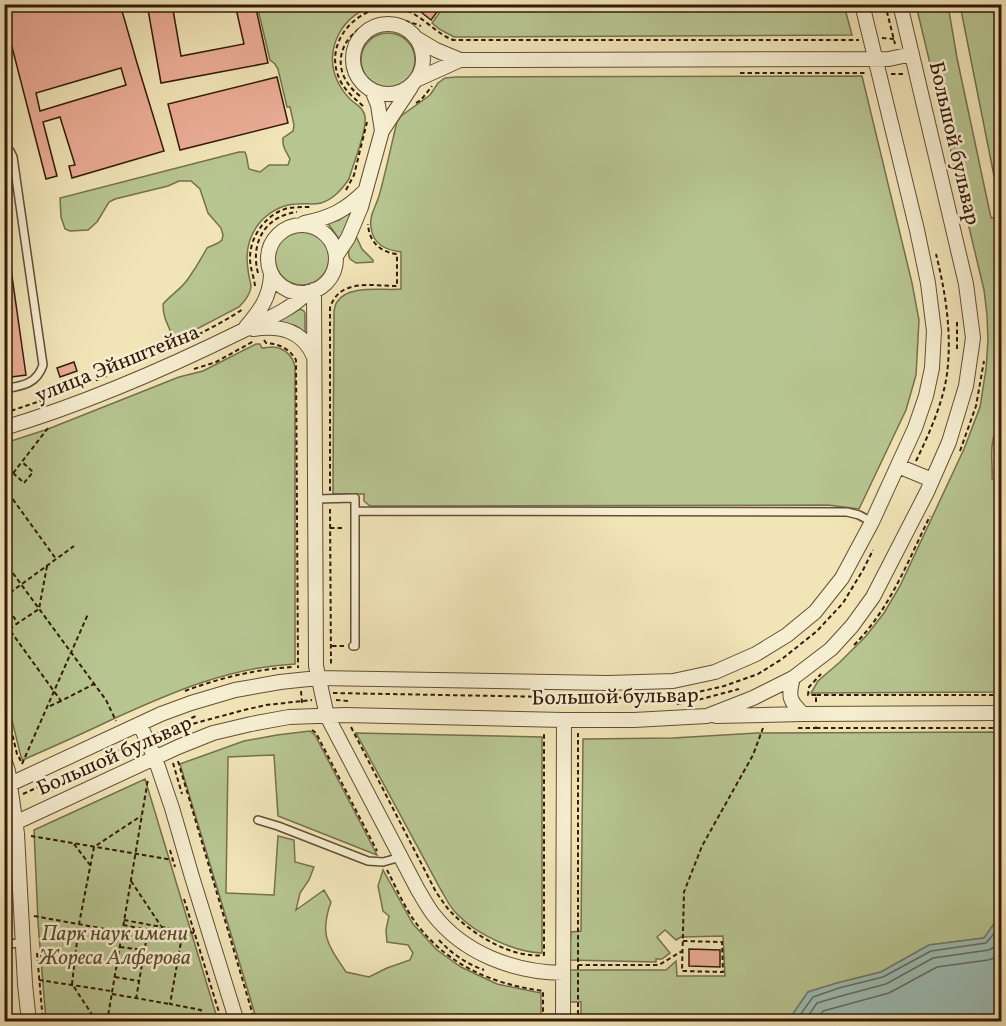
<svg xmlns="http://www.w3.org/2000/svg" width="1006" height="1026" font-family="Vollkorn,serif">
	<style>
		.green { fill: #b7c591; stroke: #76704c; stroke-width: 1.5 }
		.water { fill: #9cbdb6; stroke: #727c70; stroke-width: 1.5 }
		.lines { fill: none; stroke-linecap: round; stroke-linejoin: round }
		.shore { stroke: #686c5f; stroke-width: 1.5 }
		.building { fill: #ebad96; stroke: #341a08; stroke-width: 1.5; fill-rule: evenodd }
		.lane-casing { stroke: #634d34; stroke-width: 10 }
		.street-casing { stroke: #634d34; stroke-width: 16 }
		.path { stroke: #341a08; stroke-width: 2; stroke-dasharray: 4.5 3; stroke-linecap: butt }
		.lane { stroke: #f6eed1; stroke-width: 7 }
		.street { stroke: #f6eed1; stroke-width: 14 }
		.labels { text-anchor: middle; stroke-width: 5; stroke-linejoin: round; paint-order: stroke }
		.street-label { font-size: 21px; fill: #341a08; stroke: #f6eed1 }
		.park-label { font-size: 21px; font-style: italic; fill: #5b4d31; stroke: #f6eed1 }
	</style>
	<rect width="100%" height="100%" fill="#f1e5b8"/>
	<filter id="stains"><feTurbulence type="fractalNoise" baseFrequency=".00333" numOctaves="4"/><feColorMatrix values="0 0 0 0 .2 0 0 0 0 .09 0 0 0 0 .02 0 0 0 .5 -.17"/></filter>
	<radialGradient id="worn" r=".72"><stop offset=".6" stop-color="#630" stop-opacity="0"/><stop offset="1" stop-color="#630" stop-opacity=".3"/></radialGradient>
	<path class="green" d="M257,5H416L413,9C400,6 389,3 376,6C343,12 323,50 337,80C340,87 345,94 350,99C356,105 363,107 365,116C367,131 353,164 349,179C342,189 334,199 321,203C314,205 306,203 298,204C284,204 271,211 261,221C249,235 245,251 248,269C248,275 251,282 251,287C250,295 244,302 239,307L174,341C170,326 163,321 163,304C171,295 182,288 188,279C195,269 201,259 207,248C212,245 217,245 222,240L223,235L221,228L208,213L200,189L191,181H179L168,186L115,199L109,202L97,222L88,230L70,231L65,229L61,217L60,198L239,152H245C248,158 247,163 249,169L260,172L269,165H288L290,159C286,151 282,147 283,138L293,131L294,125L290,107H287L278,69L275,64L270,60Z
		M430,5H844L852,35L454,37L439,29L432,23L440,12Z
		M916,5H948L957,58L991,218L1001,217V406C1000,418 995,428 993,440C990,453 993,466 992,479L1002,483L1001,692L811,693L818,681L840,662L866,636L884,613L900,586L964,449L980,407L986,369L988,340L987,315L984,290Z
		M960,5H1001V211Z
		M361 60a27 27 0 1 1 54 0a27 27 0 1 1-54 0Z
		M862,76L912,283L919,320L916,375L906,410L859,509L828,505L370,506L364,501V494H333L334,311C335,308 335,304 337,302C348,284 384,291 401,289V252C386,250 373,245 371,227C369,216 376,206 379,196C386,171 391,146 397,122L401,116L430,95L438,83L445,78L456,77Z
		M354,209L343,240L339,239L329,225V223L339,220Z
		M275 258a27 27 0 1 1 54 0a27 27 0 1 1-54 0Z
		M355,237L357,238L362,249L373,260V262L356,263L350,259C346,251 351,245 355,237Z
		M300,309L304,311L305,314V334L278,322V320Z
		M256,344H260L262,348C265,348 269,347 272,347C284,347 293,356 295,367V664C229,667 170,693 111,720C82,734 52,747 23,760L21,757L4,688L5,443L48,429L179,377L203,371Z
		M310,731L315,735L377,855L278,816L274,755L228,757L226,893L274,895L278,836L294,840L295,862L314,867L309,880L300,893L296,910L324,890L331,902C319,935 328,945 346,972L369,977L387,968L410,960L413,953L408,945L387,942L386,930L389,916L383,911L378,886L383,870L413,924L437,950L461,967L497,984L541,993V1021H257L180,764L244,741L277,735Z
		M1001,732V914L984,938L929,945L881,972L837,983L808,992L788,1021H581V1002H570V970H666L676,961L677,976H725L723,936L681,937L676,940L665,930L657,937L670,953L662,959H656V962L569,960L571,932L581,931L583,739L673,738L757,733Z
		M356,733L542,737V953C514,952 476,934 457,914C450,908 446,898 441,890Z
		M145,779L218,1021H46L38,922L34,830Z"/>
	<path class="water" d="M1001,914V1021H788L808,992L837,983L881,972L929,945L984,938Z"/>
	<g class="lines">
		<path class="shore" d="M795,1022L813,997L839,988L883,977L931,951L986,943L1002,924
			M804,1022L817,1003L841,996L886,984L933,958L989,950L994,947L1002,937
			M815,1022L823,1011L889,993L937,967L988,960L994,958L1002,952"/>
	</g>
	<path class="building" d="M18,4H90L91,11L113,4H120L137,63L164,151L72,178L69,166L75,165L60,117L43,122L57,176L46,179L4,16V8ZM121,68L126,85L40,111L36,93Z
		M147,4H172L181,56L244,44L235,4H255L268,63L161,83Z
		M411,4H427L437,12L431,20Z
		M277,77L288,123L180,150L168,104Z
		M4,262H10L26,375L4,378Z
		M74,362L77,371L60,377L57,368Z
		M689,949L720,950V967L689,966Z"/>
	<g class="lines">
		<defs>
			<path id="lane" d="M4,149L10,151L13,157L43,365C37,384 22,386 4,389
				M316,499L355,498V646H353
				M355,511L847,512L859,515L872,522
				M258,820L278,826L368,861L383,862L401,857
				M4,944L23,943"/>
			<path id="street" d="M353 59a35 35 0 1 1 70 0a35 35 0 1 1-70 0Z
				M416,38L436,50L460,60
				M418,79L460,60L889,59L912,54
				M372,90L378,105L382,131
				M304,223C330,218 346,210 365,191
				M268 259a34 34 0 1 1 68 0a34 34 0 1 1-68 0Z
				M336,256L348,238L361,207L382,131L411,87
				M314,290L316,666L327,716L418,890C423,898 427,906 433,914C464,954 514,972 563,973
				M246,327C260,311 270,297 271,275
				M253,329C280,325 303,330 314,357
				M4,428C87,403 165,369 242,331C265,320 289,311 308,292
				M898,466L932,480
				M793,678C788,696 789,701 803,714
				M716,716L803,714L1002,713
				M140,725L155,758L172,808L192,877L237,1022
				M4,759L8,771L17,834L25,984L29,1022
				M4,787L161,714L191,703L235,690L280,682L318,678L608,683L673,681L715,672L756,654L787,635L815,612L842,578L872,522L915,428L926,396L932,368L934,331L928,283L917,230L862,4
				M4,828L178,747L213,733L251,724L289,717L345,715L564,720H634L707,716L753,698L793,678L831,649L852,626L873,597L927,492L949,442L966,386L973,338L966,284L900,4
				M563,1022L564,720"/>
		</defs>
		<use href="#lane" class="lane-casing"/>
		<use href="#street" class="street-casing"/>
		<path class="path" d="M885,4L895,44
			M882,38L894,39
			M740,73H866
			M891,74H903
			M360,96C313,60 359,0 421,26
			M416,103L421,100L432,86
			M363,106C354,98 344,90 339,78C323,41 359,2 398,8C420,12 433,32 453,40H859
			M346,190L354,175L367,122
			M258,273C250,243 265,216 297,212
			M255,286C254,277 250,268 250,258C250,236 266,214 288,208C296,207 304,207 312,207
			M957,322V352
			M264,340L266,343C279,344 289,348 296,360L298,668
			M194,369L216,362L254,341
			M4,413C61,395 117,373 171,348C195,336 221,324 243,309
			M960,451L976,406L984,361
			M916,461C929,434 943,403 947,374C952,334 946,294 936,254
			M13,473L24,483L33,472L22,462
			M4,485L48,428
			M4,487L56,559
			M330,491V308C339,278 372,286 397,286V254C379,252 369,241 368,224
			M330,509L331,665
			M330,528H345
			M4,561L106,700L116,721
			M47,566L39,609L9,629L61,701L94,684
			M4,597L74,546
			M4,604L18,623
			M854,645C890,609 908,561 930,516
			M332,646H345
			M185,691C219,678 257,669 293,667
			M301,691L302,703
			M333,693L608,698L658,697L694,693L724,686L758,674L782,659L817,631L843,603L863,570L873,550
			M816,695H808L809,687L821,674
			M4,699L17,754L22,763
			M336,700L348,701
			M816,702V695H1002
			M677,704L690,702L739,689
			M50,706L61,701
			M351,727L436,892C442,900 447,909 454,915C475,936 514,959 544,955V732
			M798,728H816V726
			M816,728H1002
			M312,730L316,733L377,851
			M157,733L196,716
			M159,739L192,724L244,710L266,705L312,700
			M178,761L255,1022
			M173,763L182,794
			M22,764L88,614
			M48,792L137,749
			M23,794L135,743
			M31,836L173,860
			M74,844L90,865
			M170,850L175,867
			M387,870C396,887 404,907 416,923C447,965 492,984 543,991V1022
			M131,881L161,926
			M184,899L222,1022
			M34,916L122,932
			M124,920L194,933
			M123,925L182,936L170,1004L201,1010L199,1022
			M439,940C452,954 467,964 484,970
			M683,941L722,942L723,972L682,971L684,892L702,846L753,755L763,728
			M120,947L144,950
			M5,953L11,1022
			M37,953L43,1022
			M578,965H659L682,951
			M115,977L139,981
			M39,980L111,991
			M112,994L170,1004
			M136,999L148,930
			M97,1022L72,984L79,924L94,847L141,816
			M107,1022L148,779
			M578,1022V733"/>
		<use href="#lane" class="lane"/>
		<use href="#street" class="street"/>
	</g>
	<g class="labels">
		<g class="street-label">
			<text transform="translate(955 143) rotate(77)" y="7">Большой бульвар</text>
			<text transform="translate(117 363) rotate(-22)" y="7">улица Эйнштейна</text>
			<text transform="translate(615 696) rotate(-1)" y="7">Большой бульвар</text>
			<text transform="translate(114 755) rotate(-24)" y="7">Большой бульвар</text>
		</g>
		<g class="park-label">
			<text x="115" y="940">Парк наук имени<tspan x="115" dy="24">Жореса Алферова</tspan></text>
		</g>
	</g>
	<rect width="1006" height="1026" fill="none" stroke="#f1e5b8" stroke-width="24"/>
	<rect x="6" y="6" width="994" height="1014" fill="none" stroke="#341a08" stroke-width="3"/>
	<rect x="12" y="12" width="982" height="1002" fill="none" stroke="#341a08" stroke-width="1.5"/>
	<rect width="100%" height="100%" filter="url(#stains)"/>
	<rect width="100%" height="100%" fill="url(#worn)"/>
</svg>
